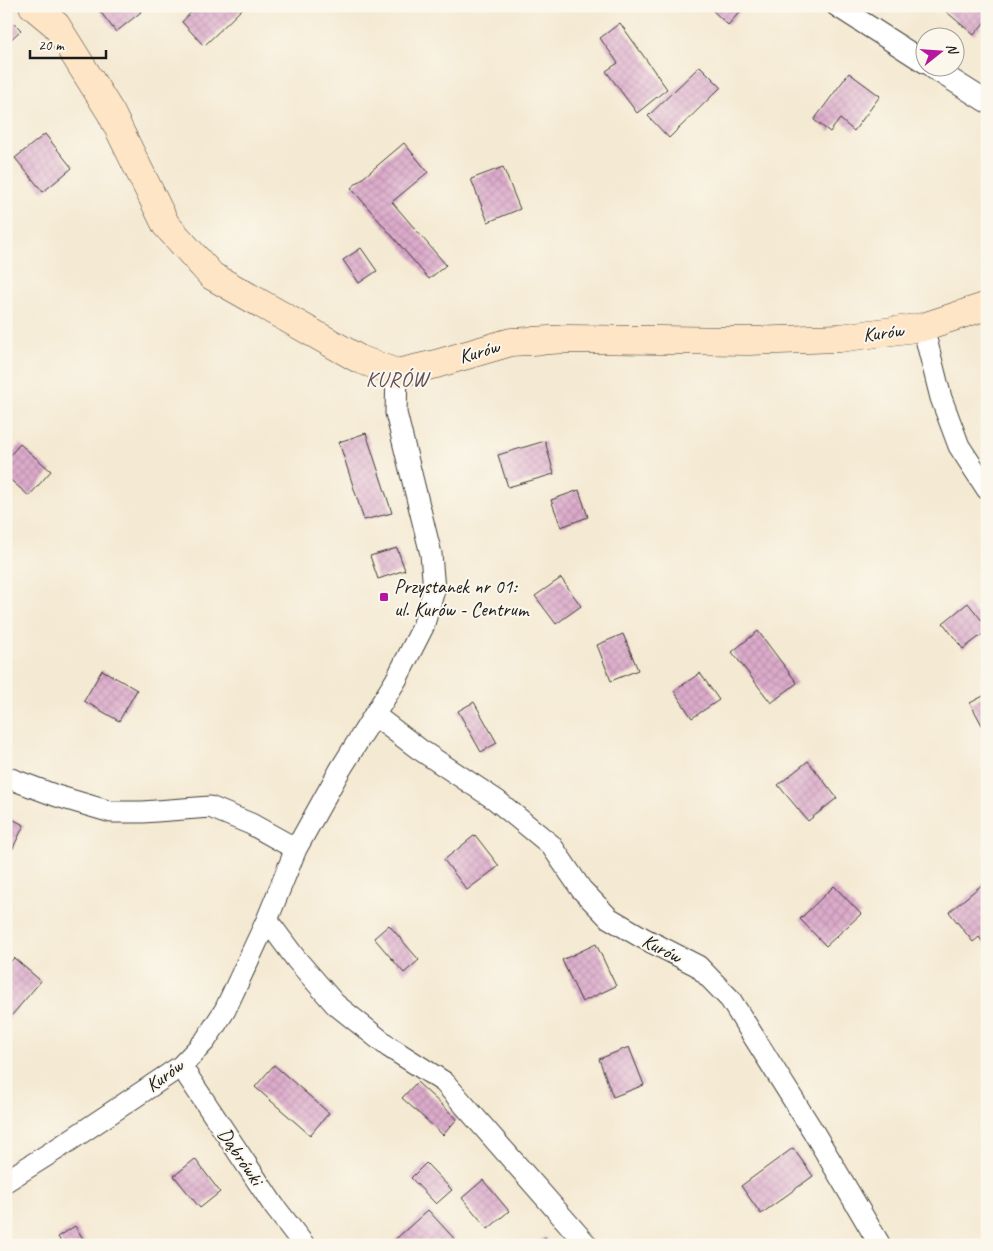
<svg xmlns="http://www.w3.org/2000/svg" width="993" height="1251" font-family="Caveat,sans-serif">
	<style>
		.building { fill: url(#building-cross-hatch) }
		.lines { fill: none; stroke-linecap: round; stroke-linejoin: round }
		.street-casing { stroke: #3c3b37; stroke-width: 23 }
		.secondary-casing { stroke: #3c3b37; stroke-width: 29 }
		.street { stroke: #fff; stroke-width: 21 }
		.secondary { stroke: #fde5c5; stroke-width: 28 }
		.poi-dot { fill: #b5179e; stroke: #fbf7ec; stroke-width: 2 }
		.labels { text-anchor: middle; stroke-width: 4; stroke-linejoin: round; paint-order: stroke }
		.street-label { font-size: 20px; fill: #1c1c1c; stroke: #fbf7ec }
		.poi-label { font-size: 20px; fill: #1c1c1c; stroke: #fbf7ec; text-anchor: start }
		.neighbourhood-label { font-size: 21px; letter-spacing: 1px; fill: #5f4e59; stroke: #fbf7ec }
	</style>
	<defs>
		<pattern id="building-cross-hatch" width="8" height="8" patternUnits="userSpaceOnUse" patternTransform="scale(1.25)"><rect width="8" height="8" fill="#dcabcb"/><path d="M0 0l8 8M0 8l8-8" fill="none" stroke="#bc93ae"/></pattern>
	</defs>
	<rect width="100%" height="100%" fill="#fbf7ec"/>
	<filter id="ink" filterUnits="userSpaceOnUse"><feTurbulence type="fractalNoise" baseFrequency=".02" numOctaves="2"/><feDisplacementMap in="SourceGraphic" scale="10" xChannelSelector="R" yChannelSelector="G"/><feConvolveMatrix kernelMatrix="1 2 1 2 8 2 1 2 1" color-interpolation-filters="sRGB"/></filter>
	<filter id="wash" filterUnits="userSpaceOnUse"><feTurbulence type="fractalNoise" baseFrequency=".0096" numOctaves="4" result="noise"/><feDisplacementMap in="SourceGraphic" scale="20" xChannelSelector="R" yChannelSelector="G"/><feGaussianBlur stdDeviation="1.12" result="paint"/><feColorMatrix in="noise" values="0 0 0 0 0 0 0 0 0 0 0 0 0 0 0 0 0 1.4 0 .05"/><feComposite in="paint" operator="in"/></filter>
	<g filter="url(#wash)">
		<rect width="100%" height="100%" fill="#f4e9d2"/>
		<g id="blocks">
			<path class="building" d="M96,6H136L141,12L116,32Z
				M197,6H245L204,46L182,22Z
				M708,6H745L728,25Z
				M945,6H987V19L974,35L943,9Z
				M6,15L21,30L6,44Z
				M620,23L667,89L637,113L606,71L618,63L600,38Z
				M700,66L721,87L669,138L648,116Z
				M849,73L880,96L854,131L840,119L830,132L814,120Z
				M45,134L72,168L43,192L15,158Z
				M404,143L428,172L392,202L446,265L429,279L351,188Z
				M503,167L520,209L488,222L471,179Z
				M361,248L377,271L359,283L343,260Z
				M366,433L392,513L364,520L339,442Z
				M545,441L554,474L508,487L498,455Z
				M20,444L51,471L29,496L6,476V460Z
				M579,490L588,517L561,527L551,500Z
				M397,548L405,570L378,579L370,556Z
				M561,578L581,606L556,624L535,596Z
				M968,603L987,627V631L963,649L943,623Z
				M758,631L797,683L771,703L732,652Z
				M623,634L638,670L611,681L597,645Z
				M102,670L137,690L119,721L84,701Z
				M700,673L719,700L692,718L674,691Z
				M987,694V734L970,703Z
				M474,702L497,743L481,752L458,711Z
				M808,761L837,798L808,821L778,785Z
				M6,816L24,825L12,850L6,848Z
				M475,835L499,866L467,890L444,860Z
				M984,883L987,886V947L979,937L973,942L949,912Z
				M834,886L861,914L826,946L800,919Z
				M389,925L419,960L404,973L374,938Z
				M596,944L616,986L582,1002L562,960Z
				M14,958L41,981L6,1022V967Z
				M629,1047L644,1085L613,1097L599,1059Z
				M274,1065L329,1113L310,1135L255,1087Z
				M417,1082L457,1119L443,1135L402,1098Z
				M793,1148L813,1176L761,1214L741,1186Z
				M195,1159L220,1192L200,1208L174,1176Z
				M426,1163L452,1190L436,1204L411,1178Z
				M483,1180L509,1211L488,1229L462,1198Z
				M428,1210L460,1245H389Z
				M75,1226L87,1245H63L58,1237Z
				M545,1237L552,1245H535Z"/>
		</g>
	</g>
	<g filter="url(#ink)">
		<use href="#blocks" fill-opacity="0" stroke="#3c3b37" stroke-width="1"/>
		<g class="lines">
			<defs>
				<path id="street" d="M837,6L926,63
					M933,68L987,102
					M923,327L941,398L959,446L987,489
					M374,715L419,749L496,800L551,845L581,889L609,918L643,938L698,966L730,999L813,1131L880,1245
					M6,777L57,796L111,812H143L210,807L251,824L296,849
					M267,920L296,959L335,1004L389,1047L444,1082L587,1245
					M181,1066L274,1206L304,1245
					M6,1181L60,1147L181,1066L205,1041L225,1010L267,920L296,849L340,770L396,680L423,627L434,590L431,554L396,413L397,373"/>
				<path id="secondary" d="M33,6L56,25L111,113L166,225L212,276L359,359L397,373L436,364L511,342L569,339L749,341L840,338L923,327L987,306"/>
			</defs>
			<use href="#street" class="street-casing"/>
			<use href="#secondary" class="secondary-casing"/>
			<use href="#street" class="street"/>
			<use href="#secondary" class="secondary"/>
		</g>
	</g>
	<rect class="poi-dot" x="379" y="592" width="10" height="10" rx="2.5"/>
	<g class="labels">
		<g class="street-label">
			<text transform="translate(883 332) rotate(-7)" y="7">Kurów</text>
			<text transform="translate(479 351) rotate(-16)" y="7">Kurów</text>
			<text transform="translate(662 948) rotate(27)" y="7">Kurów</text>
			<text transform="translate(164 1075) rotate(-36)" y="7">Kurów</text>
			<text transform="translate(241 1156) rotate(56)" y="7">Dąbrówki</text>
		</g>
		<g class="poi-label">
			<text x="394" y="593">Przystanek nr 01:<tspan x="394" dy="23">ul. Kurów - Centrum</tspan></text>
		</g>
		<g class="neighbourhood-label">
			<text x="397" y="386">KURÓW</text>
		</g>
	</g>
	<rect width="993" height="1251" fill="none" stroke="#fbf7ec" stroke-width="25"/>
	<g transform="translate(940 52) rotate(73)"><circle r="24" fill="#fbf7ec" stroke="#a29f99"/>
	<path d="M0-4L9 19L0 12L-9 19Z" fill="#b5179e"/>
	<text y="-8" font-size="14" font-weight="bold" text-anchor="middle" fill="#1c1c1c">N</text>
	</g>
	<path d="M30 50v8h76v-8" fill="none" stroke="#1c1c1c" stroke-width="2.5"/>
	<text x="38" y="50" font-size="15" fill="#1c1c1c" stroke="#fbf7ec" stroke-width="4" paint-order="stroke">20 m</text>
</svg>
